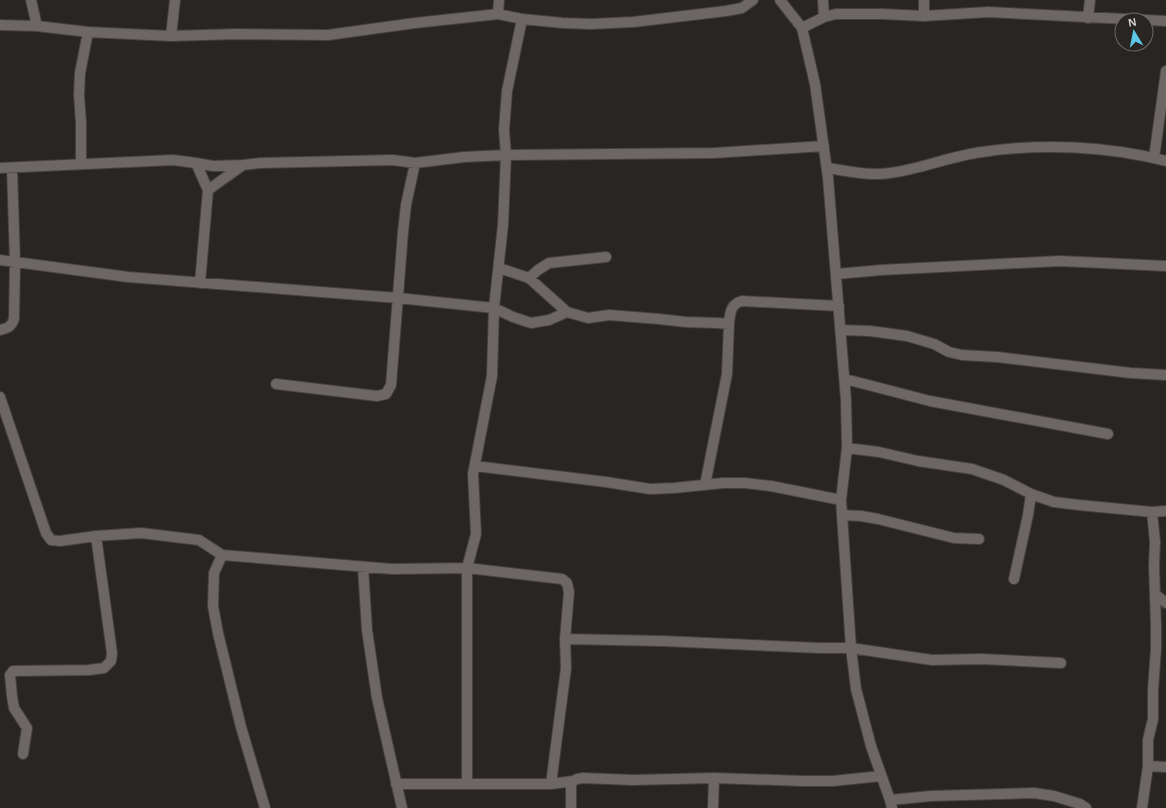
<svg xmlns="http://www.w3.org/2000/svg" width="1166" height="808" font-family="Helvetica,sans-serif">
	<style>
		.lines { fill: none; stroke-linecap: round; stroke-linejoin: round }
		.minor-casing { stroke: #44413e; stroke-width: 12 }
		.minor { stroke: #6c6764; stroke-width: 10 }
	</style>
	<rect width="100%" height="100%" fill="#282522"/>
	<g class="lines">
		<defs>
			<path id="minor" d="M31,0L37,26
				M780,0L802,28L815,84L828,178L846,400L847,448L841,500L851,648L856,689L871,746L890,800L892,808
				M823,0L824,17
				M924,0V16
				M498,14L499,0
				M1088,18L1090,0
				M0,25L37,26L88,32L171,36L236,34L328,35L415,23L498,14L522,19L563,23L591,24L633,22L726,11L742,8L753,0
				M802,28L824,17L836,14H882L924,16L988,12L1166,21
				M171,36L175,0
				M1154,158L1166,71
				M196,163L208,190L200,283
				M81,164V123L79,95L80,73L88,32
				M0,168L173,160L196,163L213,166L243,165L260,163L393,160L415,163L464,157L506,155L714,153L824,146
				M827,168C848,171 869,176 890,173C921,169 951,156 982,152C1041,143 1108,146 1166,161
				M208,190L243,165
				M0,260L128,277L398,298L494,308L513,317L531,323L549,320L567,312
				M499,268L529,278L567,312L588,318L609,315L659,319L686,322L718,323L729,324C730,314 730,304 742,301L839,306
				M837,274L881,270L1060,261L1166,266
				M529,278L538,270L549,263L606,257
				M0,330C8,328 11,327 14,319L15,262L12,168
				M841,330L870,331L907,336L934,344L949,352L962,355L997,357L1131,373L1166,375
				M845,379L930,401L1108,434
				M276,384L377,396L386,394L391,385L403,232L406,205L415,163
				M0,397L46,533L51,540L60,541L96,536L141,533L199,540L222,555L392,569L467,568L562,579L567,583L569,592L565,639
				M847,448L879,452L918,461L972,469L1004,480L1031,494L1054,502L1079,505L1152,512L1166,511
				M475,466L606,482L650,489L674,488L723,483H745L771,486L841,500
				M705,485L727,374L729,324
				M842,515L861,516L878,519L954,538L979,539
				M222,555L214,573L213,606L218,633L241,727L265,808
				M363,567L367,630L377,698L402,808
				M1014,579L1028,515L1031,494
				M1155,594L1166,603
				M23,754L27,728L14,708L12,696L10,675L13,671L89,670L104,668L111,661L112,653L96,536
				M1148,766L1166,767
				M396,784H551L573,781L577,779L583,778L633,780L714,778L803,781H833L881,776
				M467,784V568L476,534L473,474L492,376L494,308L503,225L506,155L504,130L507,91L522,19
				M551,784L566,668L565,639L662,641L820,648H851L932,660L981,659L1061,663
				M890,800L931,796L1034,793L1054,796L1080,804L1086,808
				M571,808V785L573,781
				M713,808L714,778
				M1142,808L1148,766V740L1153,719V690L1156,649V626L1154,566L1155,542L1152,512"/>
		</defs>
		<use href="#minor" class="minor-casing"/>
		<use href="#minor" class="minor"/>
	</g>
	<g transform="translate(1134 32) rotate(350)"><circle r="19" fill="#282522" stroke="#6d6a68"/>
	<path d="M0-3L7 15L0 10L-7 15Z" fill="#5dc7e8"/>
	<text y="-6" font-size="11" font-weight="bold" text-anchor="middle" fill="#d5d2d0">N</text>
	</g>
</svg>
